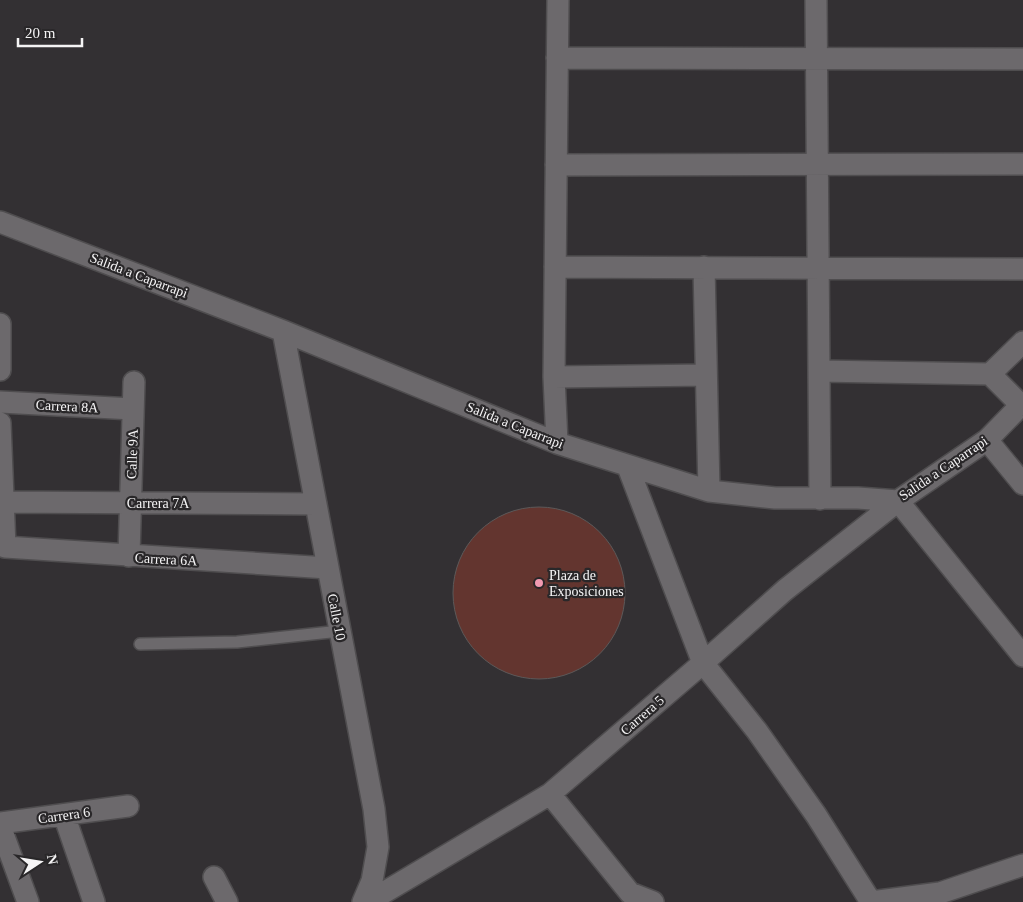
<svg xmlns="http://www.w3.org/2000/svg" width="1023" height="902" font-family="Georgia,serif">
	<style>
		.building { fill: #63352f; stroke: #5d5959 }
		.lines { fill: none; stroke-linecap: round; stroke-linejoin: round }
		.lane-casing { stroke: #4f4d4f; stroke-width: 14 }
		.street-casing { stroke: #4f4d4f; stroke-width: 24 }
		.lane { stroke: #6c696c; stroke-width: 11 }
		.street { stroke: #6c696c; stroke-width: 21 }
		.poi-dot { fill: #f19ab1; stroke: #292729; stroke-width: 2 }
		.labels { text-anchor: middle; stroke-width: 4.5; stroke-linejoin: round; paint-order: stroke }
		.street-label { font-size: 14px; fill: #f5f4f5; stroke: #292729 }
		.poi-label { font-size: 14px; fill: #f5f4f5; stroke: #292729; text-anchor: start }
	</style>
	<rect width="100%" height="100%" fill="#333033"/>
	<path class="building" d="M453 593a86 86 0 1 1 172 0a86 86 0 1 1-172 0Z"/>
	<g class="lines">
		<defs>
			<path id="lane" d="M140,644L237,642L340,631"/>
			<path id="street" d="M816,0L820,499
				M557,58L1023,59
				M556,165L1023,164
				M0,222L283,331L557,443L709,491L775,498H858L898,501L987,440L1023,403
				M555,267L1023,269
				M704,267L709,491
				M0,324V370
				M283,331L374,809L378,847L372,881L363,902
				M819,371L990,374L1021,405
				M990,374L1023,342
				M554,377L706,375
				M0,402L133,409
				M0,423L5,547L328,568
				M987,440L1023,484
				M557,443L554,377L558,0
				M628,467L703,663L757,731L816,815L871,902
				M0,502L316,504
				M129,556L134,382
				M550,794L630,893L653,902
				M64,815L94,902
				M0,823L128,806
				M0,826L28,902
				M214,877L227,902
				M368,902L550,794L703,663L785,590L898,501L1023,656
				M871,902L940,893L1023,865"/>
		</defs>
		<use href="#lane" class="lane-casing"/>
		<use href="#street" class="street-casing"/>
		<use href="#lane" class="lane"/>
		<use href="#street" class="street"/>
	</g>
	<circle class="poi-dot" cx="539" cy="583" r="5"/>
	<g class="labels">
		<g class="street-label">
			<text transform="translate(139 275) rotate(21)" y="5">Salida a Caparrapi</text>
			<text transform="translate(67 406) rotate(3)" y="5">Carrera 8A</text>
			<text transform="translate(515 425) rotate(22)" y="5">Salida a Caparrapi</text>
			<text transform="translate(132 454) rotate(-88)" y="5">Calle 9A</text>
			<text transform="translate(943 468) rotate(-34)" y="5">Salida a Caparrapi</text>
			<text x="158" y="508">Carrera 7A</text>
			<text transform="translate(166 559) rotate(3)" y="5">Carrera 6A</text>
			<text transform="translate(337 617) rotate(79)" y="5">Calle 10</text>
			<text transform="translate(642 715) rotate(-41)" y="5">Carrera 5</text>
			<text transform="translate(64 815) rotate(-8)" y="5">Carrera 6</text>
		</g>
		<g class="poi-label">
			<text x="549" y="580">Plaza de<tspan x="549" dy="16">Exposiciones</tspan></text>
		</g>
	</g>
	<g transform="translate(40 862) rotate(78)" stroke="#292729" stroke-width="4" paint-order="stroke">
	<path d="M0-4L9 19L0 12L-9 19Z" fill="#f5f4f5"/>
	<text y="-8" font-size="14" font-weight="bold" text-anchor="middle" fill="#f5f4f5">N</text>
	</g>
	<path d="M18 38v8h64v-8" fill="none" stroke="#f5f4f5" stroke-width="2.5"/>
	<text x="25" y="38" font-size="15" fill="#f5f4f5" stroke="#292729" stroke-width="4" paint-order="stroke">20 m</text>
</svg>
